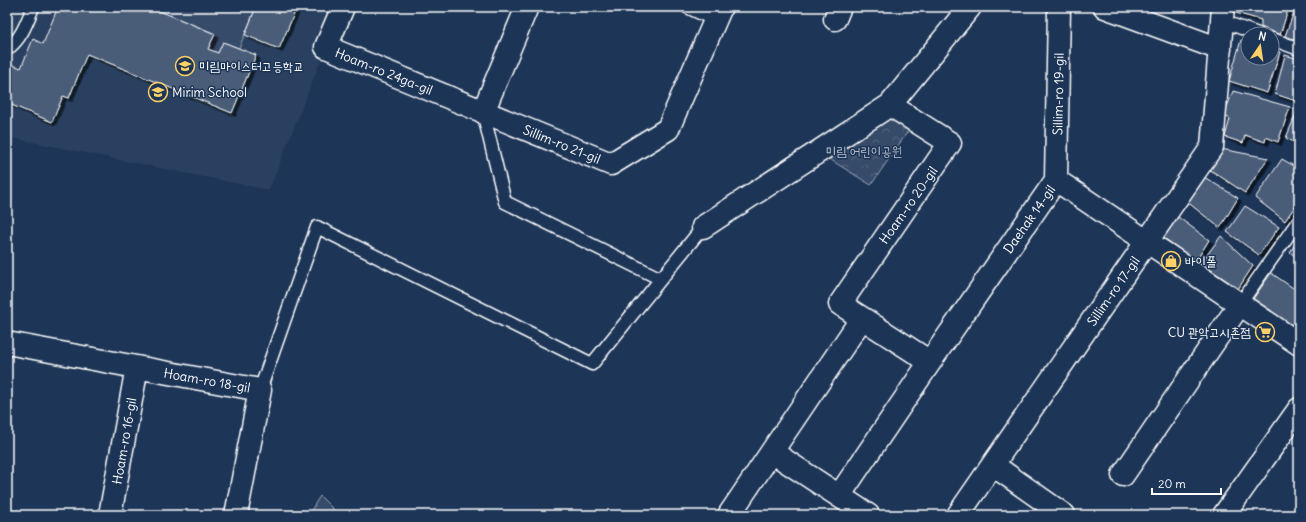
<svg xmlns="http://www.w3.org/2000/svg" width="1306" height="522" font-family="Delius,'Poor Story',sans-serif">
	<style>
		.built { fill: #2a4161 }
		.forest { fill: url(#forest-firs); stroke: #9aa5b4 }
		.park { fill: url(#park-crowns); stroke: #9aa5b4 }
		.garden { fill: #364b69; stroke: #9aa5b4 }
		.building { fill: #4a5d79; stroke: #fff; filter: url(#shadow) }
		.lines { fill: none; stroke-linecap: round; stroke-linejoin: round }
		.service-casing { stroke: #fff; stroke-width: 15 }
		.minor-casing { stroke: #fff; stroke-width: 25 }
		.service { stroke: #1d3557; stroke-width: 12 }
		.minor { stroke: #1d3557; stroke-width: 22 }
		.labels { text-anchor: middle; stroke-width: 3; stroke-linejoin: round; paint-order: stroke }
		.poi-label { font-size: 13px; fill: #fff; stroke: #1d3557; text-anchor: start }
		.street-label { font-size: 13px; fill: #fff; stroke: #1d3557 }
		.park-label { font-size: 13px; fill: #b9c0ca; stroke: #1d3557 }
	</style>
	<defs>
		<pattern id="forest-firs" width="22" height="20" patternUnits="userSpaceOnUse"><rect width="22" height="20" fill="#364b69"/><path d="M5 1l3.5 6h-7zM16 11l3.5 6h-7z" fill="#546680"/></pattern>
		<pattern id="park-crowns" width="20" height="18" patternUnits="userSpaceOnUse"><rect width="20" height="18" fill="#364b69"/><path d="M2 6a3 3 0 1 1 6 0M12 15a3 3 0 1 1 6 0" fill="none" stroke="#546680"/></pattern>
		<filter id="shadow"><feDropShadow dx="3.5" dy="3.5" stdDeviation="0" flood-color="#0009"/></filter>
	</defs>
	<rect width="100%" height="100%" fill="#1d3557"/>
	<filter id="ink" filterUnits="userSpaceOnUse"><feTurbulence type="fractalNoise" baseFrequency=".025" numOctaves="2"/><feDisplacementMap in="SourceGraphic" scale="8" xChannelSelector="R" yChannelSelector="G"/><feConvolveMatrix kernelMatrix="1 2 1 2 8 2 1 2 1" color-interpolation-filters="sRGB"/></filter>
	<g filter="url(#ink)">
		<path class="built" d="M7,7H343L326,47L269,190L7,137Z"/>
		<path class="forest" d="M320,496L339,515H308Z"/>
		<path class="park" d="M890,105L915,121L871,185L818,152Z"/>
		<path class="garden" d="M150,7H256L239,48L223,42L218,53L208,49L214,33Z"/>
		<path class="building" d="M58,7H150L215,34L208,49L218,53L223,42L256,55L232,113L87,54L69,98L63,96L52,122L7,103V72L10,64L21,68L33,39L43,44Z
			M256,7H297L279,49L245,35Z
			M1237,7H1289L1280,35L1261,27V20L1236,13Z
			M1296,7H1299V41L1285,36Z
			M1241,40L1248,42V58H1272V49L1280,52L1267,93L1229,81Z
			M1285,55L1299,59V102L1275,94Z
			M1233,91L1290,107L1278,142L1266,137L1265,142L1245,135L1243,143L1225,137L1230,119L1224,115Z
			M1298,109L1299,110V145L1286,138Z
			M1221,149L1268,158L1245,193L1209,169Z
			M1282,159L1299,169V200L1285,221L1255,198Z
			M1204,177L1238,198L1220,228L1186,201Z
			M1245,206L1279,227L1259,255L1227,232Z
			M1174,214L1209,240L1196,261L1161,236Z
			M1221,236L1253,266L1238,289L1201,263Z
			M1298,240L1299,241V274L1296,272L1299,260L1290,252Z
			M1271,273L1299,292V332L1253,299Z"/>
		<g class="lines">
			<defs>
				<path id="service" d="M687,7L715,20
					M1222,21L1258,34
					M1272,39L1299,49
					M7,49C21,40 27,22 33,7
					M483,112L505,202L661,279
					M1240,304L1299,220
					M260,390L317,227L592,364L703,227"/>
				<path id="minor" d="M343,7L326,47L611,164L668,129L721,7
					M1105,7L1220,49
					M835,19L840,7
					M483,112L527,7
					M1056,180L1059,7
					M703,227L890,105L970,7
					M862,318L840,304L950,143L890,105
					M7,343L260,390L236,515
					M772,452L868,515
					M993,465L1064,515
					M1123,475L1240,304
					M839,496L930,362
					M110,515L137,367
					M729,515L862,318L930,362L1056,180L1299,344
					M958,515L1212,147L1223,7
					M1224,515L1299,409"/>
			</defs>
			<use href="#service" class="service-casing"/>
			<use href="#minor" class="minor-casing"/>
			<use href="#service" class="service"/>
			<use href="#minor" class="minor"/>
		</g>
	</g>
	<defs>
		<symbol id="school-ring" viewBox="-11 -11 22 22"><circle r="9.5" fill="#1d3557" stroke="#ffd166" stroke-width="1.5"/><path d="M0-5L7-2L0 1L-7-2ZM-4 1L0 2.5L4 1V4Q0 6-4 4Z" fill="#ffd166"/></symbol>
		<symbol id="shop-ring" viewBox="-11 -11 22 22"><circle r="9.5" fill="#1d3557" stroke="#ffd166" stroke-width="1.5"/><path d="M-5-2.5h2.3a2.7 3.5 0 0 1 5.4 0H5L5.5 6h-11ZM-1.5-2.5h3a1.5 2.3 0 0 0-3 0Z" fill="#ffd166"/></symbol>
		<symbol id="supermarket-ring" viewBox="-11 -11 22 22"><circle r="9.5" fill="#1d3557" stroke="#ffd166" stroke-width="1.5"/><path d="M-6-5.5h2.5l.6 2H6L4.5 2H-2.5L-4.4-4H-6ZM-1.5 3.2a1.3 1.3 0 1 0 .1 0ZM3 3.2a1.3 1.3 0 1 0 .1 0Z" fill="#ffd166"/></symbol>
	</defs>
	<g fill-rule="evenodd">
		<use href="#school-ring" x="174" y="55" width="22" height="22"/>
		<use href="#school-ring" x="147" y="81" width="22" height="22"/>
		<use href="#shop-ring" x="1160" y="250" width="22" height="22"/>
		<use href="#supermarket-ring" x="1254" y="321" width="22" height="22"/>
	</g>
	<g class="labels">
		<g class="poi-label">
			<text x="199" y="71">미림마이스터고등학교</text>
			<text x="172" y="97">Mirim School</text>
			<text x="1185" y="266">바이폴</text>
			<text x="1251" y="337" text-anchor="end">CU 관악고시촌점</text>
		</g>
		<g class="street-label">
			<text transform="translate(384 71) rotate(22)" y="5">Hoam-ro 24ga-gil</text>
			<text transform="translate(1058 94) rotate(-89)" y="5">Sillim-ro 19-gil</text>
			<text transform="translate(562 144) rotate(22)" y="5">Sillim-ro 21-gil</text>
			<text transform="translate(908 205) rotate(-55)" y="5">Hoam-ro 20-gil</text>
			<text transform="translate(1029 219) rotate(-55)" y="5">Daehak 14-gil</text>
			<text transform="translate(1113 291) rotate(-55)" y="5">Sillim-ro 17-gil</text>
			<text transform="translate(207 380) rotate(10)" y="5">Hoam-ro 18-gil</text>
			<text transform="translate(124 441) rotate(-80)" y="5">Hoam-ro 16-gil</text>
		</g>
		<g class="park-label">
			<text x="864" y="156">미림 어린이공원</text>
		</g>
	</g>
	<rect width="1306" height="522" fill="none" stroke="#1d3557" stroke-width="24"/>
	<rect x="12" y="12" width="1282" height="498" fill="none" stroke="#fff" stroke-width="1.5" filter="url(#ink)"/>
	<g transform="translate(1260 46) rotate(13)"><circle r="19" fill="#1d3557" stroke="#77869a"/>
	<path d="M0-3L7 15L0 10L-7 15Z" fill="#ffd166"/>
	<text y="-6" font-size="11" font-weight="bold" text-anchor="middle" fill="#ffffff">N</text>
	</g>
	<path d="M1152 488v6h69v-6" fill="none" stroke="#ffffff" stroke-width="2"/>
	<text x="1158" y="488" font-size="12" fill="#ffffff" stroke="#1d3557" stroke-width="3" paint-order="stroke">20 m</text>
</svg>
